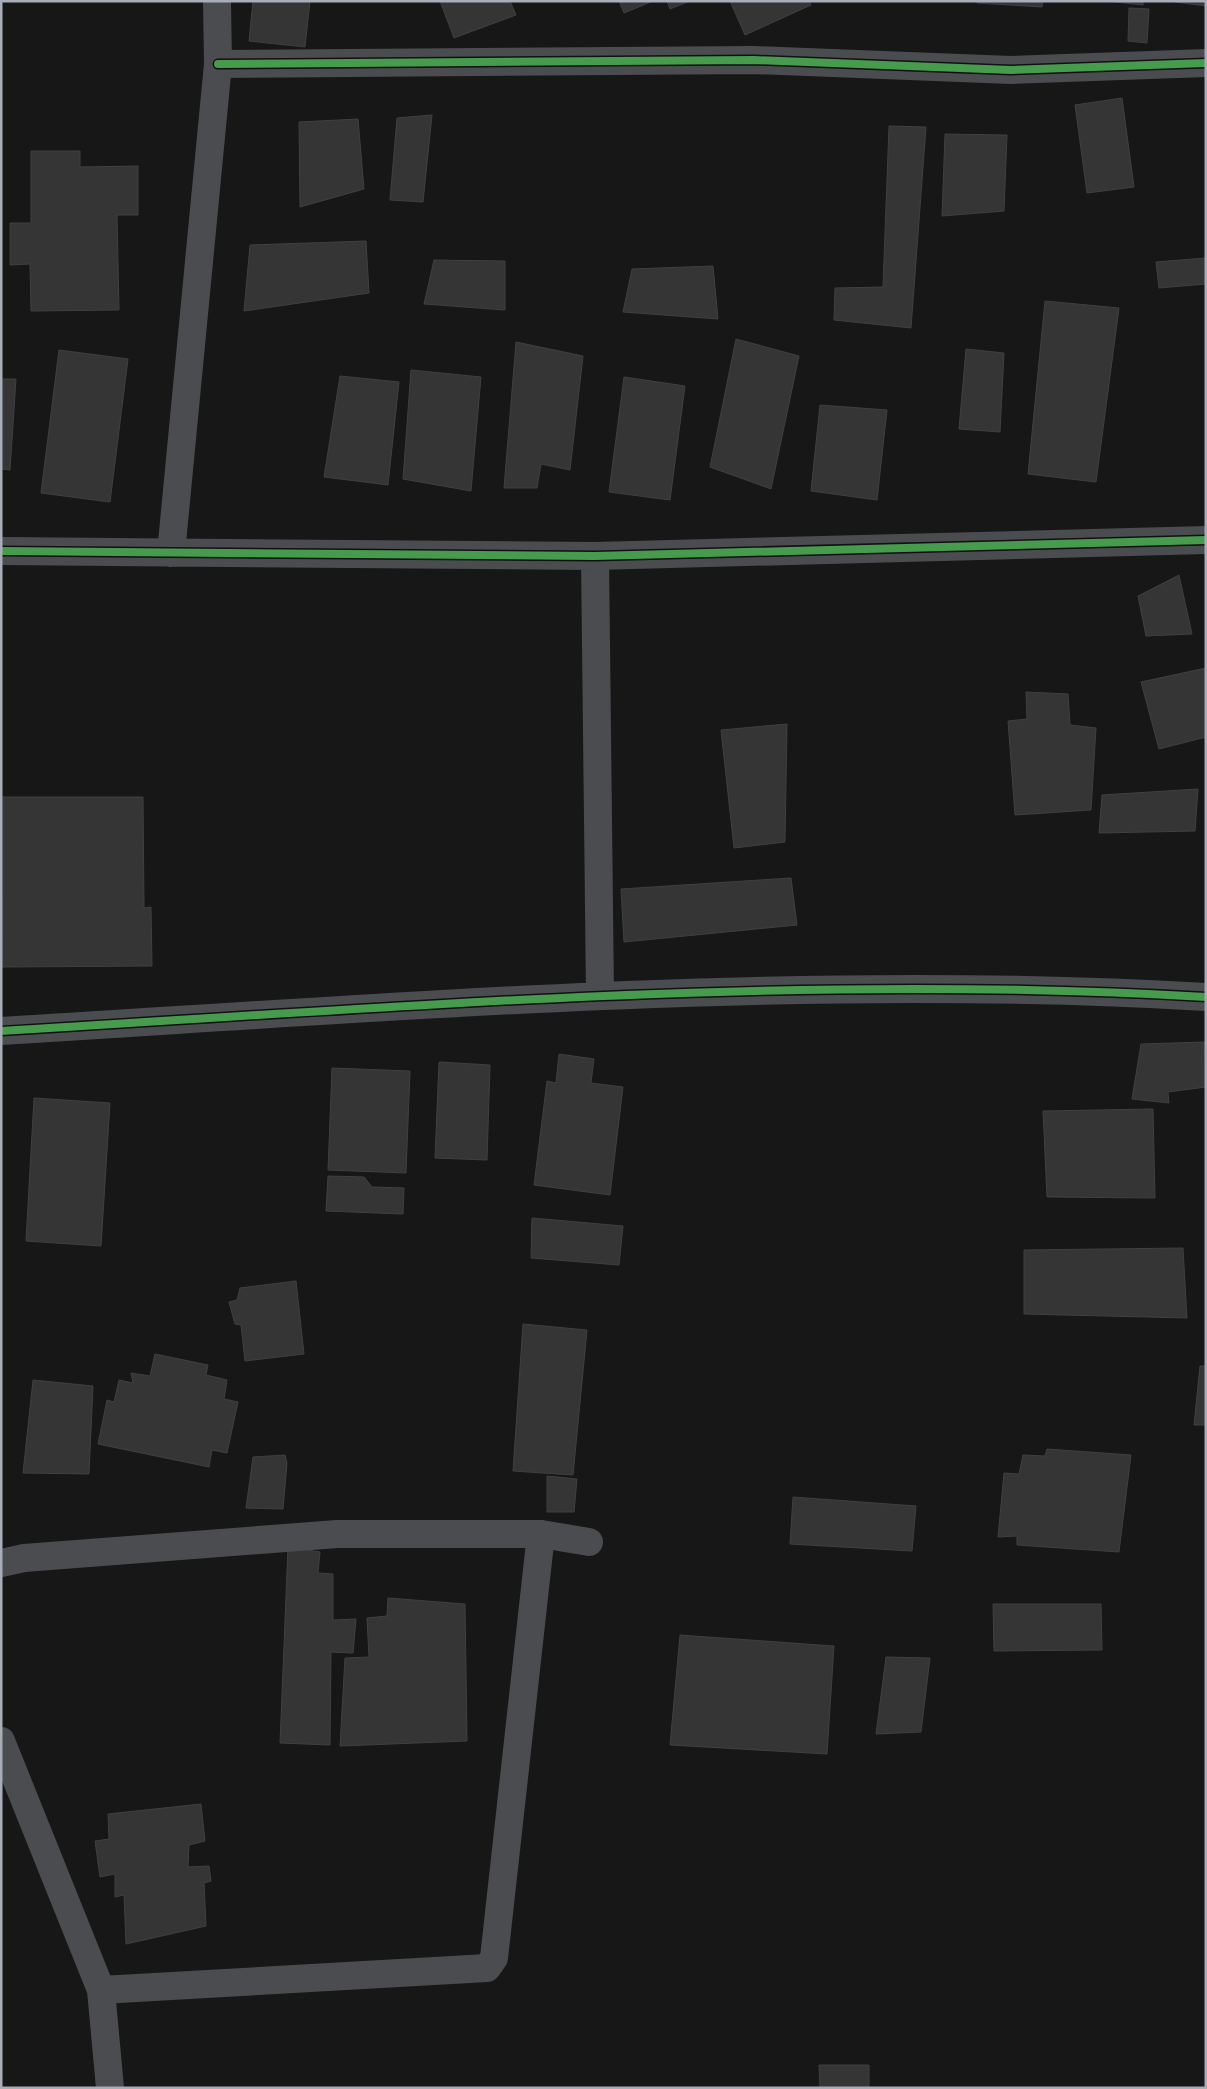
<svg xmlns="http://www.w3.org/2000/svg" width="1207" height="2089" font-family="Arial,sans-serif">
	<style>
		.building { fill: #353536; stroke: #3f4043 }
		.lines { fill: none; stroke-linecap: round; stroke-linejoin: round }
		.minor { stroke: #4b4c50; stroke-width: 28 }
		.cycleway-casing { stroke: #111113; stroke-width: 11 }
		.cycleway { stroke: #469c4c; stroke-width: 8 }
	</style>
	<rect width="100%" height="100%" fill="#171717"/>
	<path class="building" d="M253,1H310L305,47L249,41Z
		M440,1H510L516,15L454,38Z
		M619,1H653L624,13Z
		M667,1H690L670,9Z
		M730,1H809L811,5L745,35Z
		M977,1H1043L1042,7L977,3Z
		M1107,1H1143V5Z
		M1175,1H1206V6L1175,2Z
		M1129,8L1149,9L1147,43L1128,41Z
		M1122,98L1134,187L1087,193L1075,105Z
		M432,115L423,202L390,200L397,118Z
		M358,119L364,189L300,207L299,122Z
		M889,126L926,127L911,328L834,320L835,288L883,287Z
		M945,134L1007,135L1004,211L942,216Z
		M31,151H80V167L138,166V215H117L119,310L31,311L30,264L10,265V223H31Z
		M366,241L369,293L244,311L250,245Z
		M1206,258V284L1159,288L1156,262Z
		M434,260L505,261V310L424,304Z
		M713,266L718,319L623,312L632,269Z
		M1045,301L1119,308L1096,482L1028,474Z
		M736,339L799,356L771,489L710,467Z
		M516,342L583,356L570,470L541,464L537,488H504Z
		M966,349L1004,353L1000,432L959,429Z
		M59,350L128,359L110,502L41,493Z
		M411,370L481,377L471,491L403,479Z
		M340,376L399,382L388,485L324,477Z
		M624,377L685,386L670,500L609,492Z
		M1,379H16L10,470L1,469Z
		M820,405L887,410L877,500L811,491Z
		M1179,575L1192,634L1146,636L1138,596Z
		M1206,668V737L1159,749L1141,682Z
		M1026,692L1068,694L1070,725L1096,728L1091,810L1015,815L1008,721L1027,719Z
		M787,724L785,842L734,848L721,730Z
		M1198,789L1195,831L1099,833L1102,795Z
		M1,797H143L144,908L151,907L152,966L2,967Z
		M791,878L797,925L624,942L621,889Z
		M1205,1042L1206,1087L1168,1092L1169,1103L1132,1099L1141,1044Z
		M559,1054L594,1059L591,1083L623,1087L610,1195L534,1185L547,1081L556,1083Z
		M439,1062L490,1065L487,1160L435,1158Z
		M332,1068L410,1071L406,1173L328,1170Z
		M34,1098L110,1103L101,1246L26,1241Z
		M1153,1109L1155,1198L1047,1197L1043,1111Z
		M328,1176L364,1177L372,1187L404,1188L403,1214L326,1211Z
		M532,1218L623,1226L619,1265L531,1258Z
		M1183,1248L1187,1318L1024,1314V1250Z
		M296,1281L304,1354L245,1361L241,1325L235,1324L229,1302L237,1300L240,1288Z
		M523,1324L587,1330L573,1475L513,1471Z
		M155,1354L208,1365L206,1375L227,1380L224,1399L238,1402L227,1453L212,1450L209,1467L98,1444L107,1400L114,1402L119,1380L133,1383L131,1373L150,1376Z
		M1200,1366H1206V1425H1194Z
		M33,1380L93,1386L89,1474L23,1473Z
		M1047,1449L1131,1455L1119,1552L1017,1545V1536L998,1537L1004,1473L1019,1474L1023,1455L1045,1456Z
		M285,1455L287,1463L283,1509L246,1508L253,1457Z
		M547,1476L577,1479L574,1512H547Z
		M793,1497L916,1506L912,1551L790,1544Z
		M288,1547L320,1552L318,1573L333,1574V1620L356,1619L353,1653L331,1652L330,1745L280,1743Z
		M388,1598L465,1604L467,1741L340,1746L345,1658L369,1657L367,1618L387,1616Z
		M993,1604H1101L1102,1650L994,1651Z
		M680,1635L834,1646L827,1754L670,1745Z
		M886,1657L930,1658L921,1732L876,1734Z
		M201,1804L205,1841L189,1845L188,1867L209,1866L211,1881L204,1883L206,1926L126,1944L124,1895L115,1897V1874L100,1877L95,1841L109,1839L108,1814Z
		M819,2065H869V2088H820Z"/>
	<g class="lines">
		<path class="minor" d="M218,64L754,60L1011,70L1206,63
			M1,551L595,556L1206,540
			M171,553L218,64L217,1
			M595,556L600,995
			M1,1031C402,1007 804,973 1206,997
			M1,1563L24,1558L337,1534H541L589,1542
			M1,1741L101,1990L110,2088
			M101,1990L487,1968L494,1958L541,1534"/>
		<defs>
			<path id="cycleway" d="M218,64L754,60L1011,70L1206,63
				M1,551L595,556L1206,540
				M1,1031C402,1007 804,973 1206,997"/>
		</defs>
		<use href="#cycleway" class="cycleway-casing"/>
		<use href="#cycleway" class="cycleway"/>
	</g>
	<rect width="1207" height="2089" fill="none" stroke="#a8adb8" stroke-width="5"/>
</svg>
